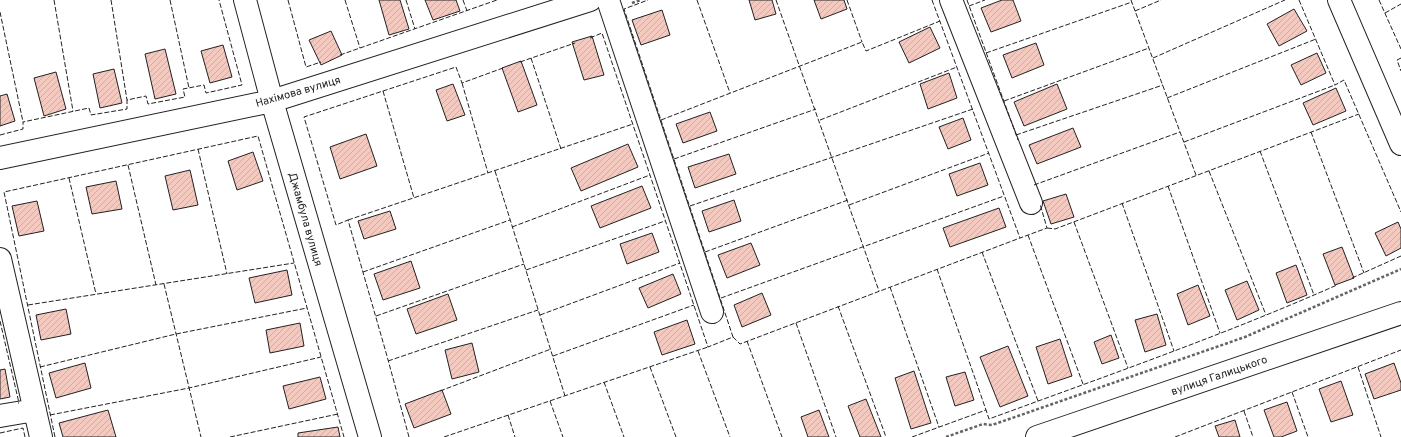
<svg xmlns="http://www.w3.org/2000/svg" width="1401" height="437" font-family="Overpass,sans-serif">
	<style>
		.building { fill: url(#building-hatch); stroke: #222 }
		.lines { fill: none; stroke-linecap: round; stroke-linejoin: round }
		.minor-casing { stroke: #222; stroke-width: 24 }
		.path { stroke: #646464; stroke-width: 2.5; stroke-dasharray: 3 2; stroke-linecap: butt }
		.minor { stroke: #fff; stroke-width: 22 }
		.fence { stroke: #222; stroke-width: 1; stroke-dasharray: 5 2; stroke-linecap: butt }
		.labels { text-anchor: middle; stroke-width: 3; stroke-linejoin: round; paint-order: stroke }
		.street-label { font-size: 11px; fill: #222; stroke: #fff }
	</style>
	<defs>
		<pattern id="building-hatch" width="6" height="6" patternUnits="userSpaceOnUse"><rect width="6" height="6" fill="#f3c9c0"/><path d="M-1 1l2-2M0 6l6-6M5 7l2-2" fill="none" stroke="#d0aca5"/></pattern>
	</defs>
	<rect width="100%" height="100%" fill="#fff"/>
	<path class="building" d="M379,0H400L409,29L389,35Z
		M425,0H456L460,11L433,20Z
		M749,0H772L776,14L755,20Z
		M814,0H844L847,9L821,19Z
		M1002,0H1013L1021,21L991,32L981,8Z
		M1294,9L1307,31L1279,46L1267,24Z
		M662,10L670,35L641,45L632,20Z
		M930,27L940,48L909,63L899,42Z
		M331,31L342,55L321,65L309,40Z
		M592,36L604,75L584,80L572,42Z
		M1036,43L1044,65L1012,78L1003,55Z
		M223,45L232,77L210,83L201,51Z
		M165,49L176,94L155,99L145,54Z
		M1317,53L1326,73L1301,85L1291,65Z
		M521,61L537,105L518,112L502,68Z
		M114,69L122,103L100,108L93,74Z
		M56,72L66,109L44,116L34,78Z
		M949,73L957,98L928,109L920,84Z
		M453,84L465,115L447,121L436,90Z
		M1057,84L1067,109L1024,126L1014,102Z
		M1336,88L1346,111L1313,125L1303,103Z
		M7,94L15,121L0,126V96Z
		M710,112L717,131L683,143L676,124Z
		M963,118L971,140L948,149L939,127Z
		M1073,128L1081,147L1037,164L1029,145Z
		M366,134L377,166L340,179L330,147Z
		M628,144L638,167L581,191L571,168Z
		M253,152L263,181L237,190L228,161Z
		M729,154L736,174L695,188L688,167Z
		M980,163L988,185L957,196L949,174Z
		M190,170L198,205L173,210L165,176Z
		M116,181L122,209L92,214L86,187Z
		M642,186L651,208L600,228L591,206Z
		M1066,194L1074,217L1051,224L1043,201Z
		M734,200L741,221L709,232L702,211Z
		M37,201L44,231L19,236L12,206Z
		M999,208L1006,227L950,247L943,228Z
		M390,211L396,229L364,239L358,221Z
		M1398,222L1401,229V248L1386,256L1375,233Z
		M652,233L659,252L627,264L620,244Z
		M751,243L760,265L727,278L718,255Z
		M1342,247L1354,278L1335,285L1323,254Z
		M411,261L420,288L383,300L374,274Z
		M1296,265L1307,295L1287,303L1276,273Z
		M287,270L292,295L255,303L249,278Z
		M673,274L681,294L648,308L639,288Z
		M1247,281L1259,310L1237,320L1225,290Z
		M1198,285L1210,316L1188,325L1177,294Z
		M762,293L771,315L742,327L734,305Z
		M448,294L457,320L416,334L407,309Z
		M66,309L71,334L41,340L36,315Z
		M1157,314L1166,345L1145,352L1135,320Z
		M687,320L695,344L662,355L654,332Z
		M300,323L304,346L270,353L266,330Z
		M1111,335L1119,358L1102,364L1094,342Z
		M1060,339L1072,376L1048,384L1036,347Z
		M472,343L479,372L452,379L445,350Z
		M1008,346L1028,396L1000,407L980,357Z
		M85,363L91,388L56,398L49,373Z
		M1394,363L1401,383V390L1374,399L1365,374Z
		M5,369L10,397L0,399V370Z
		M914,371L931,423L911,429L895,378Z
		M965,372L974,400L955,406L946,377Z
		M320,377L326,399L289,409L283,386Z
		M1341,381L1353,415L1331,422L1319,389Z
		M442,390L451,414L414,428L405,404Z
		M866,399L881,437H860L848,406Z
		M1287,402L1297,431L1281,437H1274L1264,410Z
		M108,410L116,437H63L59,423Z
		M819,410L829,437H808L801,417Z
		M1235,420L1240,437H1219L1215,426Z
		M338,427L340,437H298V433Z"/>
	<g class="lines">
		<defs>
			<path id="minor" d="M245,0L272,101L370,437
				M608,0L712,312
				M951,0L1031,203
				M1339,0L1401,144
				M0,158L272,101L590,0
				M0,259L41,437
				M0,416L35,410
				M1037,437L1401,313"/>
		</defs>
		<use href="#minor" class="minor-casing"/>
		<path class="path" d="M632,3L641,0
			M946,437L983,424L992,425L1245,337L1401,269"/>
		<use href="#minor" class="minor"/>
		<path class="fence" d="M54,0L73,111
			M111,0L127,100
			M170,0L189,88
			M288,0L306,67L321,62
			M345,0L360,48
			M406,0L415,29
			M463,0L467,11
			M697,0L730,93
			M776,0L879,291
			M847,0L862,42
			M932,0L1020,238L1047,228L1040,204
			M967,0L1018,140
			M1131,0L1196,175
			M1299,0L1335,85L1344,80L1401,212
			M1379,0L1401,49
			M969,6L985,0
			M1135,11L1161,0
			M0,12L23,122
			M1385,13L1401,4
			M590,38L602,33L708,347L733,337L624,9L648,0
			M986,53L1132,2
			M340,55L497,0
			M531,58L561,149
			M1153,58L1285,0
			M1401,58L1397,60L1401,71
			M520,62L575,43
			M462,83L488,173
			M383,91L414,198
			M1167,98L1316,39
			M1004,101L1149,48
			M661,120L862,42L866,51L940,21
			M820,120L957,67
			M1311,132L1364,273
			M0,135L23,129V122L89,108L91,115L127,109V100L146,96L148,104L185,97L183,89L204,85L206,93L242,85L219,0
			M1016,135L1163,85
			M1184,142L1335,85
			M198,149L227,274
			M1260,151L1314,295
			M674,159L816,109
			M128,165L156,285
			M495,171L565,396
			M1209,171L1266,315
			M69,178L96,294
			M1034,185L1180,132
			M1168,186L1220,333
			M1122,203L1174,351
			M849,205L989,153
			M690,206L973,109
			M348,220L633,124
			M1074,222L1128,368
			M512,227L650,175
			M1047,228L1055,229L1359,114
			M1028,235L1083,384
			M705,252L848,200
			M982,252L1038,401
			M937,269L986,410
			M526,270L665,221
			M363,272L510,220
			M1352,278L1401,256
			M164,284L201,437
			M890,287L939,427
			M721,298L1004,196
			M28,305L294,263
			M838,306L886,437
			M540,315L680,263
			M376,316L524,264
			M0,321L19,403H18
			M796,323L836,437
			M733,337L740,344L1020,238
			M747,341L782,437
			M698,351L730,437
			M553,356L694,305
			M388,361L538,310
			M40,367L176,334L307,308
			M650,367L676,437
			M1358,367L1381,437
			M604,382L624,437
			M440,391L551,349
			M1292,392L1308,437
			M550,401L563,437
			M1244,411L1253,437
			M50,415L189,388L321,357
			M508,415L515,437
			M0,433L23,428L25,437
			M55,437L4,192L258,136L344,437
			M230,437L338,414
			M409,437L387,356L348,220L336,225L304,117L456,67L462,83L503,68
			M444,437L708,347
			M912,437L986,410L989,419C1106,376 1224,335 1337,285
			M1175,437L1401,350"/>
	</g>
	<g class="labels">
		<g class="street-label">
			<text transform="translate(298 91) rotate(-16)" y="4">Нахімова вулиця</text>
			<text transform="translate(306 219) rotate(74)" y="4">Джамбула вулиця</text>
			<text transform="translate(1219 375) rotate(-19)" y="4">вулиця Галицького</text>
		</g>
	</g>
</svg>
